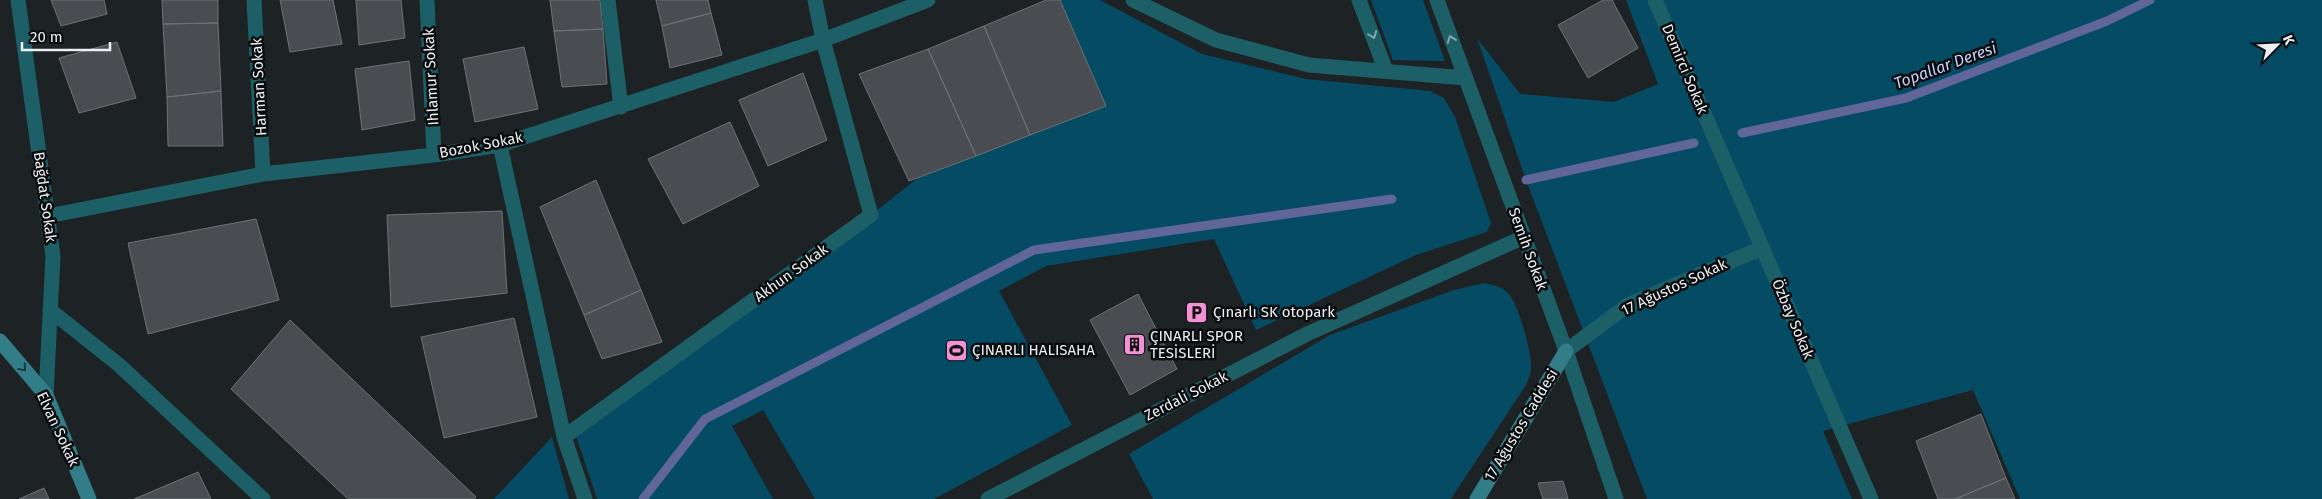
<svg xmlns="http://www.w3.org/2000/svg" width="2322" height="499" font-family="'Fira Sans',sans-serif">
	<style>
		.green { fill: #064b64 }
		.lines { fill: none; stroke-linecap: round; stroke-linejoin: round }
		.stream { stroke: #606699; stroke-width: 9 }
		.building { fill: #494d52; stroke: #6d7277 }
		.street { stroke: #1d5f67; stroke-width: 15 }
		.secondary { stroke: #337d88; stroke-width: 15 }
		.oneway { stroke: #84a7ac }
		.oneway2 { stroke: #1a393e }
		.labels { text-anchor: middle; stroke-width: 5; stroke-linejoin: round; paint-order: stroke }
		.street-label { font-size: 15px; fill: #ebeff1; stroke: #090b0d }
		.poi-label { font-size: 15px; fill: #ebeff1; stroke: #090b0d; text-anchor: start }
		.water-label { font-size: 16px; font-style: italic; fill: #c4cffa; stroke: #090b0d }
	</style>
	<rect width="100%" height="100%" fill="#1d2225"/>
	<path class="green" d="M1060,0H1100L1202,54L1306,79L1430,91L1444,98L1455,117L1491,223L1487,232L1416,255L1256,330L1214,239L1046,266L999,291L1072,425L934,499H815L763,410L732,426L773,499H597L574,430L871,215L919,177L1105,106Z
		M1371,0H1423L1445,61L1393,60Z
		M1626,0H2322V499H2020L1973,390L1823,431L1852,499H1647L1526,180L1477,38L1520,94L1614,102L1658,84Z
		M1484,283C1493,285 1501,286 1508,293C1518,303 1532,352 1531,367C1531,373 1528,380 1526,385L1451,499H1153L1129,454L1330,335L1454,290Z
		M552,437L569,499H494Z"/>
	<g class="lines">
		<path class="stream" d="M1742,133L1906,98L2107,21L2150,0
			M1526,180L1694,143
			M643,499L705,419L1034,250L1392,199"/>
	</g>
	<path class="building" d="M51,0H104L107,14L61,26Z
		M162,0H218V23L163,24Z
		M280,0H333L342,44L290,52Z
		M356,0H401L405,38L359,45Z
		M550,0H600L603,29L554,31Z
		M656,0H708L711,13L662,26Z
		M1046,0H1060L1106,106L1030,135L984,26Z
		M1603,0H1612L1638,48L1588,78L1558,25Z
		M711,13L722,55L670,68L662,26Z
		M218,23L221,91L167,97L163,24Z
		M984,26L1030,135L976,156L928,49Z
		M603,29L607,84L562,87L554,31Z
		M117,42L136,98L79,113L59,58Z
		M524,47L538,109L475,122L463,59Z
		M928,49L976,156L909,181L859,74Z
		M409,61L415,120L362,130L355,69Z
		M803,73L827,140L768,166L739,100Z
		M221,91L223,146H168L167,97Z
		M730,122L759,186L683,224L648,159Z
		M596,180L641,290L584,315L540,207Z
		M502,211L507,293L391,307L387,215Z
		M256,219L279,300L148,334L128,243Z
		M641,290L662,342L602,359L584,315Z
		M1138,294L1177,369L1130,395L1090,320Z
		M514,318L537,417L444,438L421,337Z
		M290,320L476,497L474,499H348L231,389Z
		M1981,414L2006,478L1955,499H1938L1916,441Z
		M198,472L211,499H134Z
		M2006,478L2015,499H1955Z
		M1563,481L1568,499H1543L1538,483Z
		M44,488L49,499H19Z"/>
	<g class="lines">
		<path class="street" d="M18,0L53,256L46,395
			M254,0L263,174
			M427,0L434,155
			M608,0L621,107
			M1133,0L1216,40L1309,65L1466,78
			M1359,0L1386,71
			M1437,0L1566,351L1616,499
			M1655,0L1871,499
			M500,145L564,437L871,215L823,40L815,0
			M48,216L263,174L434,155L500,145L823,40L928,0
			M50,310L119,365L263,499
			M1566,351L1628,305L1762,248
			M564,437L585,499
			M988,499L1307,334L1524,237"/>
		<path class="secondary" d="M0,341L46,395L89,499
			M1477,499L1566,351"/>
	</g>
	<defs><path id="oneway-chevron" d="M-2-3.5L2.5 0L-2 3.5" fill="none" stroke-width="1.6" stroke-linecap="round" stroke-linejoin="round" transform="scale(1.25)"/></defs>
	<g class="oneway">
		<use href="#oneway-chevron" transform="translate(1373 35) rotate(69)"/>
		<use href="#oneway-chevron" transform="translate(1451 39) rotate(-110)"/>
	</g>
	<use class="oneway2" href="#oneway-chevron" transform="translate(23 368) rotate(50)"/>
	<defs>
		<symbol id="parking-square" viewBox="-11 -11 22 22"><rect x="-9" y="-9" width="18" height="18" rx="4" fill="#f391d5" stroke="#090b0d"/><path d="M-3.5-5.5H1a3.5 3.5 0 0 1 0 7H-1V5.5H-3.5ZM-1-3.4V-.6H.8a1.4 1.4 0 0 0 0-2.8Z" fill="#111"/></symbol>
		<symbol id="building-square" viewBox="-11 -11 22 22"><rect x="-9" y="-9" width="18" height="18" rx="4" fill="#f391d5" stroke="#090b0d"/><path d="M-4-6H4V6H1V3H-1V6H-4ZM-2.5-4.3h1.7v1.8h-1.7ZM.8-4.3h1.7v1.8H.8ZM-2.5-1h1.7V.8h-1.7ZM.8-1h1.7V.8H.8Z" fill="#111"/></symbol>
		<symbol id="stadium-square" viewBox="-11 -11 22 22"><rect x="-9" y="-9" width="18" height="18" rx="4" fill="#f391d5" stroke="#090b0d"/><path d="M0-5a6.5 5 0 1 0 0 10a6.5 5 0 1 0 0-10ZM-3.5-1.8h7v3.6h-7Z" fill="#111"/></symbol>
	</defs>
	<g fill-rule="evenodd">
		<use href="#parking-square" x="1184" y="300" width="25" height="25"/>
		<use href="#building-square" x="1122" y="332" width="25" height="25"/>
		<use href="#stadium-square" x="944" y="338" width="25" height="25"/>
	</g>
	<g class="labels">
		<g class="street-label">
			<text transform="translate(1685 69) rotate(67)" y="5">Demirci Sokak</text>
			<text transform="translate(431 77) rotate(-93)" y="5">Ihlamur Sokak</text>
			<text transform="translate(259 87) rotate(-93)" y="5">Harman Sokak</text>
			<text transform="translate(481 145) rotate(-11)" y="5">Bozok Sokak</text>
			<text transform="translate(45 197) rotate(82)" y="5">Bağdat Sokak</text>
			<text transform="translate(1528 249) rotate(70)" y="5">Semih Sokak</text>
			<text transform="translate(791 273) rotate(-36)" y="5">Akhun Sokak</text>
			<text transform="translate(1674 287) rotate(-25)" y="5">17 Ağustos Sokak</text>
			<text transform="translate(1793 319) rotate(67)" y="5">Özbay Sokak</text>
			<text transform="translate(1186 396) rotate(-27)" y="5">Zerdali Sokak</text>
			<text transform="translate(1521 425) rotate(-59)" y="5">17 Ağustos Caddesi</text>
			<text transform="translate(58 429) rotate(65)" y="5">Elvan Sokak</text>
		</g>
		<g class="poi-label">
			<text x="1213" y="317">Çınarlı SK otopark</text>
			<text x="1150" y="341">ÇINARLI SPOR<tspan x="1150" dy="17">TESİSLERİ</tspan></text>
			<text x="972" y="355">ÇINARLI HALISAHA</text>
		</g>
		<g class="water-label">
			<text transform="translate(1945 65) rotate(-20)" y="6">Topallar Deresi</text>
		</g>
	</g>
	<g transform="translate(2277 45) rotate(66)" stroke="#090b0d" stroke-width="4" paint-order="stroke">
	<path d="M0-4L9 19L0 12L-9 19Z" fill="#ebeff1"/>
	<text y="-8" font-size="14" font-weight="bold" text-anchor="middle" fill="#ebeff1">K</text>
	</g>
	<path d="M22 42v8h88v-8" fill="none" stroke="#ebeff1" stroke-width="2.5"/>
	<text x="30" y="42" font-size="15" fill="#ebeff1" stroke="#090b0d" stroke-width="4" paint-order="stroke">20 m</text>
</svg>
